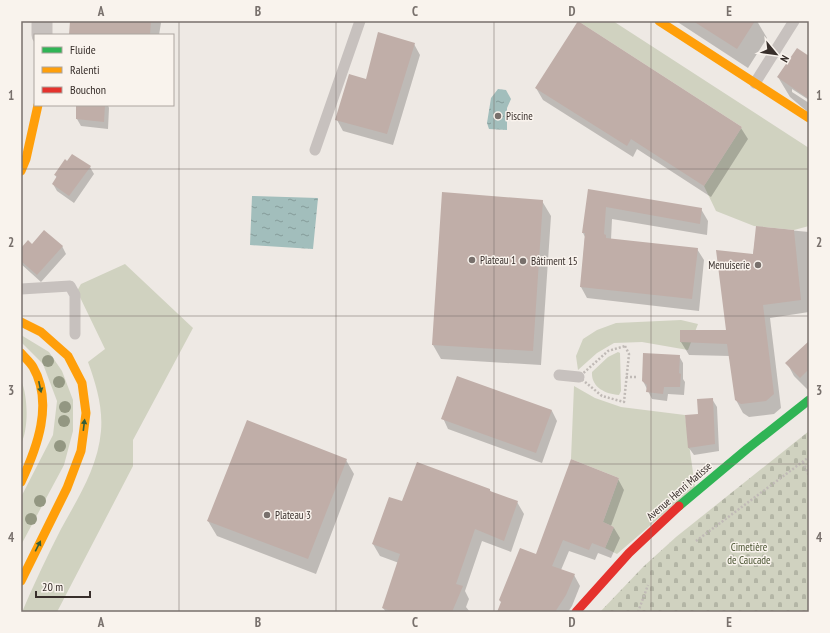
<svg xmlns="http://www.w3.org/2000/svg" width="830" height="633" font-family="'PT Sans Narrow',sans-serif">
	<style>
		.green { fill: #d0d2c0 }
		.cemetery { fill: url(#cemetery-stones) }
		.water { fill: url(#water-ripples) }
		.shadow { fill: #0003 }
		.building { fill: #c0aea8 }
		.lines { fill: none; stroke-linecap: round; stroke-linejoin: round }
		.path { stroke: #c0bab6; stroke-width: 2.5; stroke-dasharray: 2 2; stroke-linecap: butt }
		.lane { stroke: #c7c1be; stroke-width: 11 }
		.street { stroke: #c7c1be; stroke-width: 21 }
		.fast { stroke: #30b455; stroke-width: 9 }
		.slow { stroke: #ff9f0a; stroke-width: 9 }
		.jam { stroke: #e5322d; stroke-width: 9 }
		.tree { fill: #939782 }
		.oneway { fill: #355e3a }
		.grid { fill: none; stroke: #78706c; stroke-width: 1; stroke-opacity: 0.55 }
		.poi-dot { fill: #78706c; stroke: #f9f3ed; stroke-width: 1.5 }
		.labels { text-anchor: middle; stroke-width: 3; stroke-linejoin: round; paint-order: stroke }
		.poi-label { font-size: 11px; fill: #382f2b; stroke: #f9f3ed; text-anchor: start }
		.street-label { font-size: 11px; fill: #382f2b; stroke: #f9f3ed }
		.park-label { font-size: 11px; fill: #495431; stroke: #f9f3ed }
		.neatline { fill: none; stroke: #78706c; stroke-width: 1.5 }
		.grid-label { font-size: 13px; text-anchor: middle; font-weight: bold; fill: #78706c }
	</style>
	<defs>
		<pattern id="cemetery-stones" width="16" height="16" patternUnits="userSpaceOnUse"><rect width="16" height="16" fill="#d0d2c0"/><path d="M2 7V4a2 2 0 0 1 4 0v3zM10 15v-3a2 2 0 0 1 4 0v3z" fill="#b3b5a5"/></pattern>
		<pattern id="water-ripples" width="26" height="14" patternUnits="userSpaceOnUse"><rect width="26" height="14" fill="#a2bebc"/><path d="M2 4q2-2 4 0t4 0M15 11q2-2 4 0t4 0" fill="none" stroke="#859b99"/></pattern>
	</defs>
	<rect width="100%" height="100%" fill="#eee9e4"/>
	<path class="green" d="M578,21H613L809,148V226L794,230L754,226L716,211L704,186L742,127Z
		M125,264L193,328L133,440V466L57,612H22C34,584 47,556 61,529C78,498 98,467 101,431C103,407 96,384 88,362L105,349L77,291L81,284Z
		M681,320L698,324L688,350L642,342L614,343L597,353L578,370L576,356L583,339L597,330L616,323Z
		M21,335L49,352L62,371L73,400V431L64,465L21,545V497L53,435L57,401L43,364L21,342Z
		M618,352L620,353L621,391L619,395C605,394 591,387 592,372L608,357Z
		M21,380C28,396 29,428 21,444Z
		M574,386L595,398L621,407L685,415L695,487L617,554L605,548L614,527L603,522L619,478L571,459Z"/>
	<path class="cemetery" d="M809,431V612H600L643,567L676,537Z"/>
	<path class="water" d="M498,89L506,90L511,99L507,108V130L489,129L487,123L491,98Z
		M252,196L318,198L313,249L250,245Z"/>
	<path class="shadow" d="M71,21H160L161,23L159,35H70Z
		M676,21H757L767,38L748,68Z
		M414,44L420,55L393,145L343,131L337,120L367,81Z
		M809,57V100L792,89V92L809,103V113L790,97L778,77Z
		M536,88L741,128L748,139L711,197L637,149L633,157L543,100Z
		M77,105H108L109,108L108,129L81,126L77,119Z
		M68,162L90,167L94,174L74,203L57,191L53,184L57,178L55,175Z
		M589,190L701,209L708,221L707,235L612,219L611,240L697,249L704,260L699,311L587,298L581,287L585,237L583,233Z
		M542,201L551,216L541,365L441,359L433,345Z
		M757,227L809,232V312L770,318L781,408L774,414L749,417L743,413L736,400L730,356L689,355L681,342L727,331L753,255Z
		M32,245L62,246L66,254L41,282L21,264V249Z
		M809,342V390H808L794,376L787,363Z
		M679,356L683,363V379L685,382L684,395L668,394L667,401L652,399L643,381Z
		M712,399L717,407L719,451L694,455L689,448L699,415Z
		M552,411L557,421L542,463L448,429L443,418Z
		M346,460L354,474L316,574L217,536L208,521Z
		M618,479L624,490L611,526L614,528L620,538L611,558L598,553L595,560L569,551L561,570L574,575L580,586L572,606L568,612H498L536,555Z
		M490,490L491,493L517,502L524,514L511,552L482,541L465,591L469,599L466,607L470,612H386L383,608L399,563L380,556L373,544L402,503Z"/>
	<path class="building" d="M70,21H151L150,35H69Z
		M578,21L742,127L704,186L631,139L627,146L535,88Z
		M693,21H755L737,49Z
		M378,32L415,43L387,134L335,120L349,74L366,79Z
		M797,48L809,56V99L777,77Z
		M76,105H105L104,122L76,119Z
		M72,154L91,166L69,196L52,184L57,176L54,175L65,159L67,161Z
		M588,189L702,208L700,224L606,207L604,234L606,235V238L698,248L692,299L580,287L585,233H582Z
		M442,192L543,200L533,351L432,345Z
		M756,226L794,230L801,300L763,305L774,394L766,401L741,404L735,400L727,344L680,342V330H726L716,250L753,254Z
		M44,230L63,246L37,275L21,261V248L28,240L32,244Z
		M809,341V369L800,378L785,363Z
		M643,353L680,355L679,373L681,374L680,387H664L663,394L646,392L647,385L642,381Z
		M457,376L552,410L536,453L441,419Z
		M713,398L715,444L688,448L685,415L698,414L697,399Z
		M247,420L347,459L308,559L207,521Z
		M571,459L619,478L603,522L614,527L605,548L592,543L589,550L563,540L552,566L575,574L566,595L555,612H497L501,602L499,600L520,548L536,554Z
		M417,462L490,489V491L518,501L504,541L475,529L456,584L463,586L452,612H394L382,608L400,554L372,544L389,497L402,501Z"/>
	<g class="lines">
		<path class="path" d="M625,346L629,354L624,402L602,396L579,377L608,351Z
			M626,377H638
			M803,462L809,476
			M696,541L809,457
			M638,612L648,585"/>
		<path class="lane" d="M755,83L794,21
			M315,150L360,21
			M21,289L70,286L75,295V334
			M559,375L579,377"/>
		<path class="street" d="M42,35V21"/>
		<path class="fast" d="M679,506L747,449L809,400"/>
		<path class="slow" d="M659,21L809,118
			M21,171L26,159L38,105
			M21,322L41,332L68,356L82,383L86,413L81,451L67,488L21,581
			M21,353C25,358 30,362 33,367C54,403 37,448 21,482"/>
		<path class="jam" d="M576,612L629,553L679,506"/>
	</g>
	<g class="tree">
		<circle cx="48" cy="361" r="6"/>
		<circle cx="59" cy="382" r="6"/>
		<circle cx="65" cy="407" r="6"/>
		<circle cx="64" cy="421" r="6"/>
		<circle cx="60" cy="446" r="6"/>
		<circle cx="40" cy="501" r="6"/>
		<circle cx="31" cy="519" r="6"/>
	</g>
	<defs><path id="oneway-solid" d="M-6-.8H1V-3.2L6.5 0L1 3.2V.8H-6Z"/></defs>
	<g class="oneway">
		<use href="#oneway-solid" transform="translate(40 387) rotate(78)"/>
		<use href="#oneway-solid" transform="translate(84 425) rotate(-83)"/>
		<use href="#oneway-solid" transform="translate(38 546) rotate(-63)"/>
	</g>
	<path class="grid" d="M179,21V612M336,21V612M494,21V612M651,21V612M21,169H809M21,316H809M21,464H809"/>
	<g class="poi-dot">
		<circle cx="498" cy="116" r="4"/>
		<circle cx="472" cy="260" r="4"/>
		<circle cx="523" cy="261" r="4"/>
		<circle cx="758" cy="265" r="4"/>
		<circle cx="267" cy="515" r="4"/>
	</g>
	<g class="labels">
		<g class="poi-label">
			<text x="506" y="120">Piscine</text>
			<text x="480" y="264">Plateau 1</text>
			<text x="531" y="265">Bâtiment 15</text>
			<text x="750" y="269" text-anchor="end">Menuiserie</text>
			<text x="275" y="519">Plateau 3</text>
		</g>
		<g class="street-label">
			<text transform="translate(679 491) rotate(-41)" y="4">Avenue Henri Matisse</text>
		</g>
		<g class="park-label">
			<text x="749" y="551">Cimetière<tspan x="749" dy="13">de Caucade</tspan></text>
		</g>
	</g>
	<rect width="830" height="633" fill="none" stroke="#f9f3ed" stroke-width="44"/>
	<rect x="34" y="34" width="140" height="72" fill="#f9f3ed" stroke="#aca59f"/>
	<rect x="42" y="47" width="20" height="6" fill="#30b455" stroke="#aca59f"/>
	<text x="70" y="54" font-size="12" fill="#382f2b">Fluide</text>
	<rect x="42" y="67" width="20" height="6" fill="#ff9f0a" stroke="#aca59f"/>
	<text x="70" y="74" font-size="12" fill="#382f2b">Ralenti</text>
	<rect x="42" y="87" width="20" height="6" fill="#e5322d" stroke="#aca59f"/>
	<text x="70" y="94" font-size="12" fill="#382f2b">Bouchon</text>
	<g transform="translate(776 54) rotate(119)" stroke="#f9f3ed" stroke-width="3" paint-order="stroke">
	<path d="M0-3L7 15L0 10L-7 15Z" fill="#382f2b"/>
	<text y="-6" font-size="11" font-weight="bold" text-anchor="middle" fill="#382f2b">N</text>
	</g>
	<path d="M36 591v6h54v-6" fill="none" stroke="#382f2b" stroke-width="2"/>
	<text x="42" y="591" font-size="12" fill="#382f2b" stroke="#f9f3ed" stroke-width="3" paint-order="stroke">20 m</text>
	<rect x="22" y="22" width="786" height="589" class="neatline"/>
	<g class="grid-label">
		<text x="101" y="16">A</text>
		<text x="258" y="16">B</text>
		<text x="415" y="16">C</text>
		<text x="572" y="16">D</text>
		<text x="729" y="16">E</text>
		<text x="11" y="100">1</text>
		<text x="819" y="100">1</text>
		<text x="11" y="247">2</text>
		<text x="819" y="247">2</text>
		<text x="11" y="395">3</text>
		<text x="819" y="395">3</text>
		<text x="11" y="542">4</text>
		<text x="819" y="542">4</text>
		<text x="101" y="627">A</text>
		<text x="258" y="627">B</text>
		<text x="415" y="627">C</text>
		<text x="572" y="627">D</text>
		<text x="729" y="627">E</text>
	</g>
</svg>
